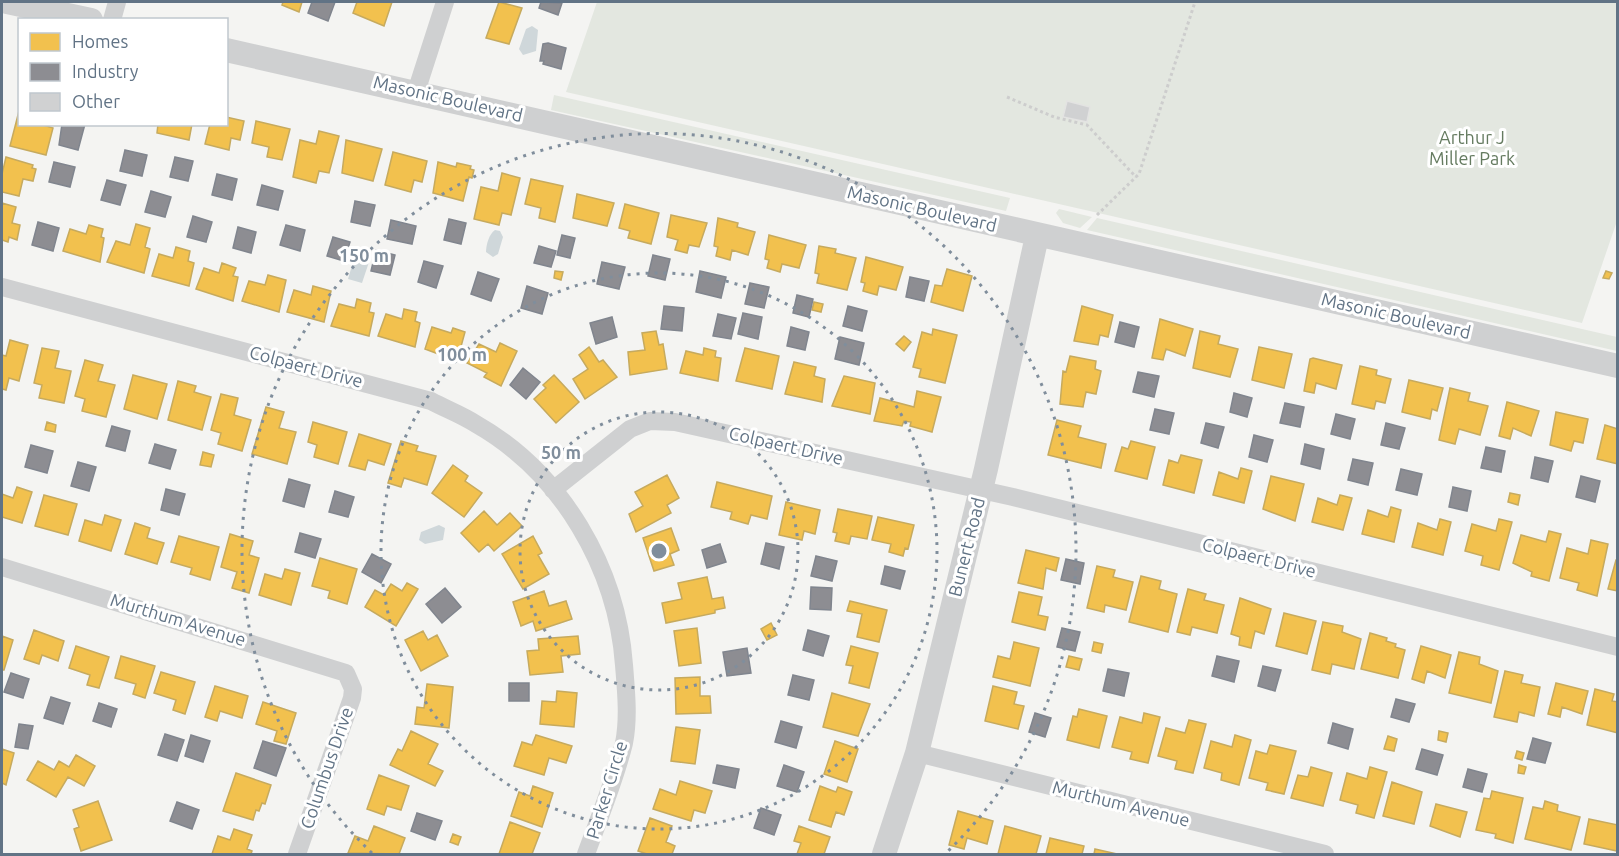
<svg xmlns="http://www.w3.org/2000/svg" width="1619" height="856" font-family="Ubuntu,sans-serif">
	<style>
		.green { fill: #e3e7e0 }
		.water { fill: #cfd7da }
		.homes { fill: #f2c14e; stroke: #c6aa5e; stroke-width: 1.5 }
		.industry { fill: #8d8d92; stroke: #80858e; stroke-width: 1.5 }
		.building { fill: #d0d1d2; stroke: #e3e3e2; stroke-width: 1.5 }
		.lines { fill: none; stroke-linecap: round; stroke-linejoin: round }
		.path { stroke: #cdcdcd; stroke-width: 3; stroke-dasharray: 3 3; stroke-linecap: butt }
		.minor { stroke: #cfd0d1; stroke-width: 18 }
		.tertiary { stroke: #cfd0d1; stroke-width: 24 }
		.ring { fill: none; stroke: #808e9c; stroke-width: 3; stroke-dasharray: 3 6 }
		.labels { text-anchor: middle; stroke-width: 6; stroke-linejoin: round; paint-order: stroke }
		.street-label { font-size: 18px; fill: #617385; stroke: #fff }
		.park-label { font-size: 18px; fill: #657b60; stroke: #fff }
		.centre { fill: #808e9c; stroke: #fff; stroke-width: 3 }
		.ring-label { font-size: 18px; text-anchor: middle; font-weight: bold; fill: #808e9c; stroke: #fff; stroke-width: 6; stroke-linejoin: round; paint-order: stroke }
	</style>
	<rect width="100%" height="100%" fill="#f4f4f2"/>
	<path class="green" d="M597,2H1617V221L1582,323L566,92Z
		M554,95L1010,198L1006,211L551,110Z
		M1059,209L1092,217L1080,228L1063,223L1056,213Z
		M1097,218L1617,337V351L1087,230Z"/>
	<path class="water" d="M532,26L538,30L536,51L523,55L519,49L526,29Z
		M495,230L500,231L503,237L498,254L493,257L486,252C486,245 489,234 495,230Z
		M356,252L371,256L362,283L348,279Z
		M439,525L445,528L443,540L425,544L419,540L421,532Z"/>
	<path class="homes" d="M283,2H302L299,12L282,5Z
		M357,2H392L384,26L353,13Z
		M499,2L522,8L509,44L486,38Z
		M19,111L20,124H40L53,128L46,155L10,146Z
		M226,117L244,121L240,140L231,138L229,150L205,144L210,124H226Z
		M256,121L290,129L282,160L267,157L269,147L252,143Z
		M158,124H192L189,140L157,133Z
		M319,131L339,136L329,173L319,171L316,183L293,177L300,140L316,144Z
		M346,140L382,149L373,181L342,173Z
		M393,152L427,161L422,182L414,180L411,192L385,185Z
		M6,157L33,165L32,168L36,169L33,181L23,179L19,196L2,192V174Z
		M438,162L456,167L457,163L471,166L470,169L474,170L472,178L469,177L463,201L433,193Z
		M502,173L520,178L511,215L502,213L499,225L474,219L481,187L498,191Z
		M531,179L563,186L555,222L539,218L541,208L525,204Z
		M577,194L614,203L607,226L573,218Z
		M2,203L16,207L12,223L20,225L17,240L9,237L8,242L2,240Z
		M625,204L659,213L651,244L628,238L630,231L619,228Z
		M671,215L707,223L699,247L689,245L687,253L675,250L678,240L667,237Z
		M718,218L738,223L737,227L755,232L748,255L732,250L730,260L716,256L718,247L714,246Z
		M136,224L150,228L145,247L150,249L144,273L107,262L116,241L130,245Z
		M89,225L103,229L101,237L104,238L100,262L63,251L70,229L86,234Z
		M769,235L806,245L799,268L782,264L780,272L767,268L769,260L765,259Z
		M819,246L836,249L835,253L856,258L847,290L817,283L819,274L815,273Z
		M176,247L190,251L188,261L194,263L189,286L152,276L159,254L173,258Z
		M866,257L903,267L896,290L879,286L877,295L863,291L865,283L861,282Z
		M222,263L236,268L233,276L238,277L233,301L196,289L204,268L219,273Z
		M947,269L972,276L963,311L931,302L935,285L942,286Z
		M555,271L563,272L561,280L554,278Z
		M1606,271L1612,273L1609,279L1603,278Z
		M268,275L286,280L279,312L242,301L249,281L265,285Z
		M313,286L331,291L324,322L287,312L294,290L311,295Z
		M357,299L371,303L369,312L374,313L369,336L331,326L339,304L355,308Z
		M814,302L823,304L821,312L812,310Z
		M1082,306L1113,315L1108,337L1100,335L1098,345L1074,341Z
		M404,309L417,312L415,321L420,323L415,347L378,336L386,314L402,319Z
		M1160,319L1193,329L1185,356L1166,349L1163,360L1152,358Z
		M432,327L451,333L453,328L465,332L457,361L425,349Z
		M933,329L957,335L945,383L919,377L921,369L913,367L922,332L932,335Z
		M656,331L659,345L663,344L667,369L630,375L628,352L645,350L642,333Z
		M1200,331L1220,336L1218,344L1238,349L1230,377L1193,368Z
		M904,336L911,342L904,351L896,344Z
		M10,340L28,345L19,381L9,378L6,390L2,389V355L6,356Z
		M500,343L517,351L501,386L484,377L487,373L467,363L479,344L496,352Z
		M589,347L599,362L603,360L617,377L585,399L573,379L588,369L579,355Z
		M1259,347L1292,354L1284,388L1252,380Z
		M42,348L59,351L55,368L71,371L64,403L39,398L42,385L34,383Z
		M704,348L716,351L715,357L721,358L718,381L680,373L686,351L703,355Z
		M745,348L779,356L772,389L736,381Z
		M1070,356L1096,361L1095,369L1101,371L1096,394L1086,392L1083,407L1060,404L1063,371L1066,372Z
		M1313,358L1342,365L1336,389L1316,383L1314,393L1304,391L1310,359Z
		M85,360L103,365L98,381L115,385L106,417L82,411L85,399L75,396Z
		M794,362L816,367L814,376L825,379L822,402L785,394Z
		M1360,366L1377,370L1376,375L1391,379L1385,403L1376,401L1374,409L1352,404Z
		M133,375L167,384L157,419L124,409Z
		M554,375L579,402L556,423L534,399L546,388L543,385Z
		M844,376L875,383L870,414L832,406Z
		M1409,380L1443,388L1437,411L1432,409L1430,419L1402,412Z
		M178,381L196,386L194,392L211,397L202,430L168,420Z
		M1450,388L1470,393L1468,401L1488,406L1480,435L1459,429L1455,444L1439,440Z
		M917,391L941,397L932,432L910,426L911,422L904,421L902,426L874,421L880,398L914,407Z
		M221,394L238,398L234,415L251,420L242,451L218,444L221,433L211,430Z
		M1507,402L1539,411L1531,436L1513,428L1510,439L1499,436Z
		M266,407L284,412L279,428L296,432L287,464L252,454Z
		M1556,412L1588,419L1583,443L1574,441L1571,451L1550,445Z
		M1057,420L1081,426L1078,437L1106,444L1101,468L1048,455Z
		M47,422L56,425L55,432L45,430Z
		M313,422L347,432L338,464L314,457L317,445L308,442Z
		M1605,425L1618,429V464L1597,459Z
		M359,434L391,444L384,465L368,460L365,470L349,466Z
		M401,441L418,446L416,451L436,456L427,485L404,478L401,487L388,483Z
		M1131,441L1155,447L1147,479L1115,471L1122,447L1128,449Z
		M203,452L214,455L211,467L200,465Z
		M1181,455L1202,460L1194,493L1163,485L1169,460L1178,463Z
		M453,465L468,476L465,481L482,493L464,517L432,493Z
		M1241,468L1252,471L1244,503L1213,495L1219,472L1238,479Z
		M667,475L679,498L667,505L671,513L636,532L629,514L643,506L635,492Z
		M1271,476L1304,484L1295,521L1263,509Z
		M717,482L772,496L767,519L751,515L748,524L730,519L732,512L711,507Z
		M17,487L32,492L22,523L2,517V494L13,498Z
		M1510,493L1520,495L1518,505L1508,502Z
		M44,495L77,504L68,535L35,526Z
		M1340,495L1352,498L1343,530L1312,522L1318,498L1337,505Z
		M786,502L820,510L815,534L804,531L802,540L779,535Z
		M1391,507L1401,510L1394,542L1362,534L1368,510L1388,517Z
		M838,509L872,516L867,539L851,536L849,544L835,541L837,533L833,532Z
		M484,511L497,525L510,513L522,526L494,551L488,544L479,552L461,533Z
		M105,515L121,520L111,551L79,541L85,520L102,525Z
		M878,517L914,525L908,549L905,548L903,556L889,552L891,544L872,540Z
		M1440,519L1451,522L1443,555L1412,547L1418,523L1437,530Z
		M1499,519L1512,522L1499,570L1481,565L1483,556L1465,551L1472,524L1496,531Z
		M135,523L150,528L147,538L164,543L157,564L125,554Z
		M671,528L679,550L670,554L674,565L654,571L643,538Z
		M1549,531L1561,534L1549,581L1531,576L1532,572L1513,563L1521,535L1546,542Z
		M230,534L253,541L249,555L259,558L249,593L232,588L237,572L221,567Z
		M179,536L219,547L210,580L190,574L192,568L171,562Z
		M533,536L542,553L538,555L549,574L523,589L502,554Z
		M1591,540L1608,544L1597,596L1577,590L1579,583L1560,578L1567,548L1588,554Z
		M1026,550L1059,558L1056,571L1046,568L1043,589L1018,583Z
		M320,558L357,569L347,604L328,598L330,591L312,586Z
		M1616,560H1618V591L1608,589Z
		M1097,566L1115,570L1113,577L1133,582L1126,610L1105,605L1104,612L1087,608Z
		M285,569L300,573L291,605L259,595L265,574L282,579Z
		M1141,576L1161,581L1159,589L1177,594L1168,632L1129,622Z
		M707,577L712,599L723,597L725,608L715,610V613L666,623L662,603L682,599L678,583Z
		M407,583L418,589L396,626L365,607L375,590L384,595L391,584L402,591Z
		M1188,589L1206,594L1204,600L1224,605L1217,633L1192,627L1190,635L1177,632Z
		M544,591L549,606L566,601L572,619L536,631L533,621L521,626L513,602Z
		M1019,592L1042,597L1038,615L1048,617L1045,630L1012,622Z
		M1240,598L1271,609L1264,634L1255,631L1251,648L1239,645L1240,637L1231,634Z
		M850,601L887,610L879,642L857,637L862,614L847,611Z
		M1284,613L1316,621L1307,654L1276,646Z
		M1323,622L1343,626L1342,632L1361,639L1354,669L1332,664L1330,674L1312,670Z
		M771,623L777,635L767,640L761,629Z
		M697,628L701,663L679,666L674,631Z
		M34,630L64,641L58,661L42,655L39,664L24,659Z
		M423,631L428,640L437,635L448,656L421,671L405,640Z
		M1370,633L1387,638L1386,641L1396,644L1395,647L1405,650L1398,678L1361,669Z
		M2,636L13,640L4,670H2Z
		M578,636L580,654L561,656L563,672L530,675L527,651L539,650L538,639Z
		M1014,642L1039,648L1030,686L993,677L998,656L1010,659Z
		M1094,642L1103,644L1101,653L1092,651Z
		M76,646L109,657L99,688L87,685L90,675L69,668Z
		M851,646L878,653L869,688L849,683L853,666L846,665Z
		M1421,646L1451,655L1445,678L1427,671L1424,683L1412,679Z
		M1459,652L1480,657L1479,664L1498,671L1491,703L1449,693Z
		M121,656L155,666L145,698L133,694L136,684L115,678Z
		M1069,656L1082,659L1079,670L1066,667Z
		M1505,671L1523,675L1521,683L1540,687L1534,716L1519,712L1517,722L1494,717Z
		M161,672L195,682L185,714L173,710L176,700L154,693Z
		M700,677V696H710L711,713L676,714L675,678Z
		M1556,683L1588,691L1582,714L1562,707L1560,717L1548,714Z
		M427,684L453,687L449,728L415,724L417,707L424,708Z
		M215,686L248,696L242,718L220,711L217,721L205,717Z
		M993,686L1017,692L1014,704L1024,706L1018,729L985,721Z
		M1595,689L1614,694L1612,701L1618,702V733L1587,725Z
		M557,691L577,693L574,727L540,724L542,701L556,702Z
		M832,693L870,704L858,736L823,727Z
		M263,702L296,713L286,744L274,741L277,731L256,724Z
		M1079,709L1107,716L1099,748L1067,740L1073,716L1077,717Z
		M1144,713L1160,717L1148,763L1130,759L1132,752L1112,747L1120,717L1142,723Z
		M1189,720L1206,724L1193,773L1175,769L1177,761L1158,756L1166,728L1185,733Z
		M676,727L700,730L695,764L671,761Z
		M411,731L438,744L428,764L443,771L435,786L390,765L398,749L402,751Z
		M1439,731L1448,733L1446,742L1438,740Z
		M536,735L572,746L566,763L549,758L544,775L514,766L522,742L532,745Z
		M1235,735L1251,740L1239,785L1221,780L1222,773L1204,768L1211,741L1232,747Z
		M1388,736L1397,739L1394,751L1384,749Z
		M835,741L858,749L847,782L824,774Z
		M1270,745L1296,751L1284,794L1266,790L1268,783L1249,778L1256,751L1267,754Z
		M2,749L14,753L6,785L2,783Z
		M1517,751L1524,753L1522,760L1515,758Z
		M76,755L95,766L84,786L68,777L56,797L27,780L38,761L54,770L59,761L69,767Z
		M1519,765L1526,767L1524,774L1518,773Z
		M1311,767L1332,773L1323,806L1291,798L1298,775L1308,777Z
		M1370,767L1387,772L1374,818L1356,813L1358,805L1340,800L1347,773L1367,779Z
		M236,773L271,785L265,804L262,803L259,811L256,810L253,820L223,811Z
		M379,775L409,786L401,810L387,806L384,815L367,809Z
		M680,781L712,791L705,813L694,810L691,821L653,809L660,789L676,795Z
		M1392,782L1422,792L1414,824L1383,816Z
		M533,786L553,793L542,827L511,816L519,792L530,796Z
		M820,786L836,792L838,787L852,792L844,815L836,812L831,827L809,820Z
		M1492,791L1523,798L1513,843L1495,838L1496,834L1476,830L1484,798L1490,799Z
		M98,801L112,840L81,851L74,829L79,827L73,810Z
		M1545,801L1558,805L1557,811L1580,817L1571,850L1525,839L1533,807L1543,809Z
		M1436,804L1467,812L1460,837L1430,826Z
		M958,811L993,821L987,844L967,838L964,849L949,845Z
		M650,818L672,826L666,842L675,846L672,854H647L638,851Z
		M1589,819L1618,825L1617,851L1584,844Z
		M510,822L540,833L532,854H499Z
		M374,826L405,838L399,854L348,853L355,836L368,841Z
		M799,826L830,837L824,854H797L801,843L794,841Z
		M1005,826L1041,836L1036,854H998Z
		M234,829L252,835L247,849L252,851L251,854H212L218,836L230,840Z
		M453,834L461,837L458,845L450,842Z
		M1050,838L1084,846L1082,854H1046Z
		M1095,849L1117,854H1094Z"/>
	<path class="industry" d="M312,2H335L328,21L308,13Z
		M541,2L562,3L558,15L539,8Z
		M548,43L566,48L561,69L543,64L544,61H540L543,44Z
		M62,124H85L78,150L59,145Z
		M125,150L147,155L142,176L120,171Z
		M175,157L193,161L188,181L170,177Z
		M54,162L75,167L70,187L49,182Z
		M217,174L237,179L232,200L212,195Z
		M107,180L126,185L120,205L101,200Z
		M262,185L283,191L278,210L257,205Z
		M151,191L171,197L165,217L145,212Z
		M355,201L375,205L370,226L351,222Z
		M193,216L212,222L206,242L187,237Z
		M449,219L466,223L461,244L444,240Z
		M391,220L416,226L412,244L387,239Z
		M38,222L59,228L53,251L32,245Z
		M286,225L305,230L300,251L280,245Z
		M238,227L256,232L251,253L233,248Z
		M562,235L575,238L570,258L557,255Z
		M333,237L350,242L344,261L327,256Z
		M539,246L556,251L551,267L534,263Z
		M376,250L395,255L390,275L371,271Z
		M653,255L670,259L665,280L648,276Z
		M424,261L443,266L436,288L418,282Z
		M602,262L625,267L619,289L597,284Z
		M700,271L726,277L721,298L696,292Z
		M478,272L499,279L491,301L471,294Z
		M910,277L929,281L924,301L906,297Z
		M750,283L769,287L764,308L745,304Z
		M527,286L548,293L542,314L521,308Z
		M797,295L813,299L809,317L793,313Z
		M664,306L684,308L682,331L661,329Z
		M848,306L867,311L862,331L843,326Z
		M743,313L762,317L758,339L738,334Z
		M718,314L736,318L731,339L713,336Z
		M612,317L617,337L596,344L590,323Z
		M1120,322L1139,327L1134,347L1115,342Z
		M791,327L809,332L805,350L787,346Z
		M840,337L864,343L859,365L835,359Z
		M523,368L540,382L526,399L510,385Z
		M1138,372L1159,376L1154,397L1133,392Z
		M1234,393L1252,398L1247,417L1230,412Z
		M1285,403L1304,407L1300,427L1280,423Z
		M1155,409L1174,413L1169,434L1150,430Z
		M1336,414L1355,419L1350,439L1331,434Z
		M1206,423L1224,427L1218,448L1201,443Z
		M1386,423L1405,428L1399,449L1381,445Z
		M112,426L130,431L125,451L106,446Z
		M1254,435L1273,440L1267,462L1249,457Z
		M155,444L176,450L170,469L149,463Z
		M1305,444L1324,449L1320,469L1301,464Z
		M31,445L53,451L47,473L25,467Z
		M1486,447L1505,451L1501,472L1481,468Z
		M1535,457L1553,461L1548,482L1531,478Z
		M1353,459L1373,463L1368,485L1348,480Z
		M78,462L96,467L89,491L71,486Z
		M1401,469L1422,474L1417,495L1396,490Z
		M1581,476L1600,481L1595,502L1576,497Z
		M289,479L310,485L304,507L283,501Z
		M1453,487L1471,491L1467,511L1449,507Z
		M166,489L185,494L179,515L161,510Z
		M335,491L354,497L348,517L329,512Z
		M300,533L321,539L315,558L295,552Z
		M766,543L784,547L779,569L761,564Z
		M720,544L726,562L707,568L702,550Z
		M372,554L391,564L381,583L362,572Z
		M816,556L837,561L832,581L811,576Z
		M1066,559L1084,563L1080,584L1061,580Z
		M885,566L905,571L900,589L881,584Z
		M811,587L832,588L831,610L810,609Z
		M445,588L461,607L442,623L426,604Z
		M1062,628L1080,632L1075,651L1057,647Z
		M808,630L829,636L823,656L803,650Z
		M747,648L751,673L727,676L723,652Z
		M1217,656L1239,661L1234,682L1212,676Z
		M1263,666L1281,670L1275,691L1258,686Z
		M1108,669L1129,673L1124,696L1103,691Z
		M11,673L29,679L23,698L4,692Z
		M793,675L814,680L809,700L788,695Z
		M509,683H529V701H509Z
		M51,697L70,703L63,724L44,718Z
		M1396,699L1415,704L1409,722L1391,717Z
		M99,703L117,709L111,727L93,721Z
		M1035,713L1051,718L1045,737L1029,732Z
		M781,721L802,727L796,748L775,742Z
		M1333,723L1353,729L1348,749L1328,743Z
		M19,724L33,726L28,749L15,747Z
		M165,734L184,740L177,761L158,755Z
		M191,735L210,741L203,762L185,756Z
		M1533,738L1551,743L1545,763L1527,759Z
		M263,741L286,748L276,776L254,768Z
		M1422,749L1443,755L1437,775L1416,769Z
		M717,765L739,769L735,788L713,783Z
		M784,765L804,772L797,792L777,786Z
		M1468,769L1487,774L1482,792L1463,787Z
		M177,802L199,810L192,829L170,821Z
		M761,808L781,815L774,835L754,828Z
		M417,813L442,821L435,840L411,831Z"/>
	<path class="building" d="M1067,101L1090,107L1087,122L1063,117Z"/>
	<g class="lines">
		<path class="path" d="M1007,97L1054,117L1087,125L1136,177
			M1097,215L1139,174L1195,2"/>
		<path class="minor" d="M112,20L117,2
			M416,92L445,2
			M2,287L431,401C446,409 462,415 476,424C562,473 617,568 624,665C626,690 629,718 624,743C615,780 599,818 586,854
			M553,490L630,429L650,421L675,422L1013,497L1618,647
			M2,567L346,673L353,689L352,698L297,854
			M917,753L1325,854"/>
		<path class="tertiary" d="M7,2L91,20
			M226,50L1618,366
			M884,854L917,753L986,469L1037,236"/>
	</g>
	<g class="ring">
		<circle cx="659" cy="551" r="139"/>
		<circle cx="659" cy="551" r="278"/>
		<path d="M372 853A417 417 0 1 1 946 853"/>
	</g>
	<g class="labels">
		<g class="street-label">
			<text transform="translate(448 99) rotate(13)" y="6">Masonic Boulevard</text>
			<text transform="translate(922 209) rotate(13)" y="6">Masonic Boulevard</text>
			<text transform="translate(1396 316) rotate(13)" y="6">Masonic Boulevard</text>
			<text transform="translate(306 367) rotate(15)" y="6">Colpaert Drive</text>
			<text transform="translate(786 446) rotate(13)" y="6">Colpaert Drive</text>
			<text transform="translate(967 547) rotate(-76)" y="6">Bunert Road</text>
			<text transform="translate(1259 558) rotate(14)" y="6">Colpaert Drive</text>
			<text transform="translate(178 620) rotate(17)" y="6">Murthum Avenue</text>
			<text transform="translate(327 768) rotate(-71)" y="6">Columbus Drive</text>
			<text transform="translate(607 790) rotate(-73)" y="6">Parker Circle</text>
			<text transform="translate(1121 804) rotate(14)" y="6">Murthum Avenue</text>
		</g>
		<g class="park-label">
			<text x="1472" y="144">Arthur J<tspan x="1472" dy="21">Miller Park</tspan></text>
		</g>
	</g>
	<circle cx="659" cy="551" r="9" class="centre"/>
	<g class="ring-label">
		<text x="364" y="262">150 m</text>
		<text x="462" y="361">100 m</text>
		<text x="561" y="459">50 m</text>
	</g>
	<rect width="1619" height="856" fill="none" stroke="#617385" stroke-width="6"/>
	<rect x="18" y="18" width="210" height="108" fill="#ffffff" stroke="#c0c7ce" stroke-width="1.5"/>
	<rect x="30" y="33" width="30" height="18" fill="#f2c14e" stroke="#c0c7ce" stroke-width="1.5"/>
	<text x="72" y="48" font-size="18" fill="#617385">Homes</text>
	<rect x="30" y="63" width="30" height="18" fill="#8d8d92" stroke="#c0c7ce" stroke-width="1.5"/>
	<text x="72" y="78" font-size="18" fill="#617385">Industry</text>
	<rect x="30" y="93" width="30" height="18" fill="#d0d1d2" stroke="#c0c7ce" stroke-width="1.5"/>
	<text x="72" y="108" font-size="18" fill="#617385">Other</text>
</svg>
